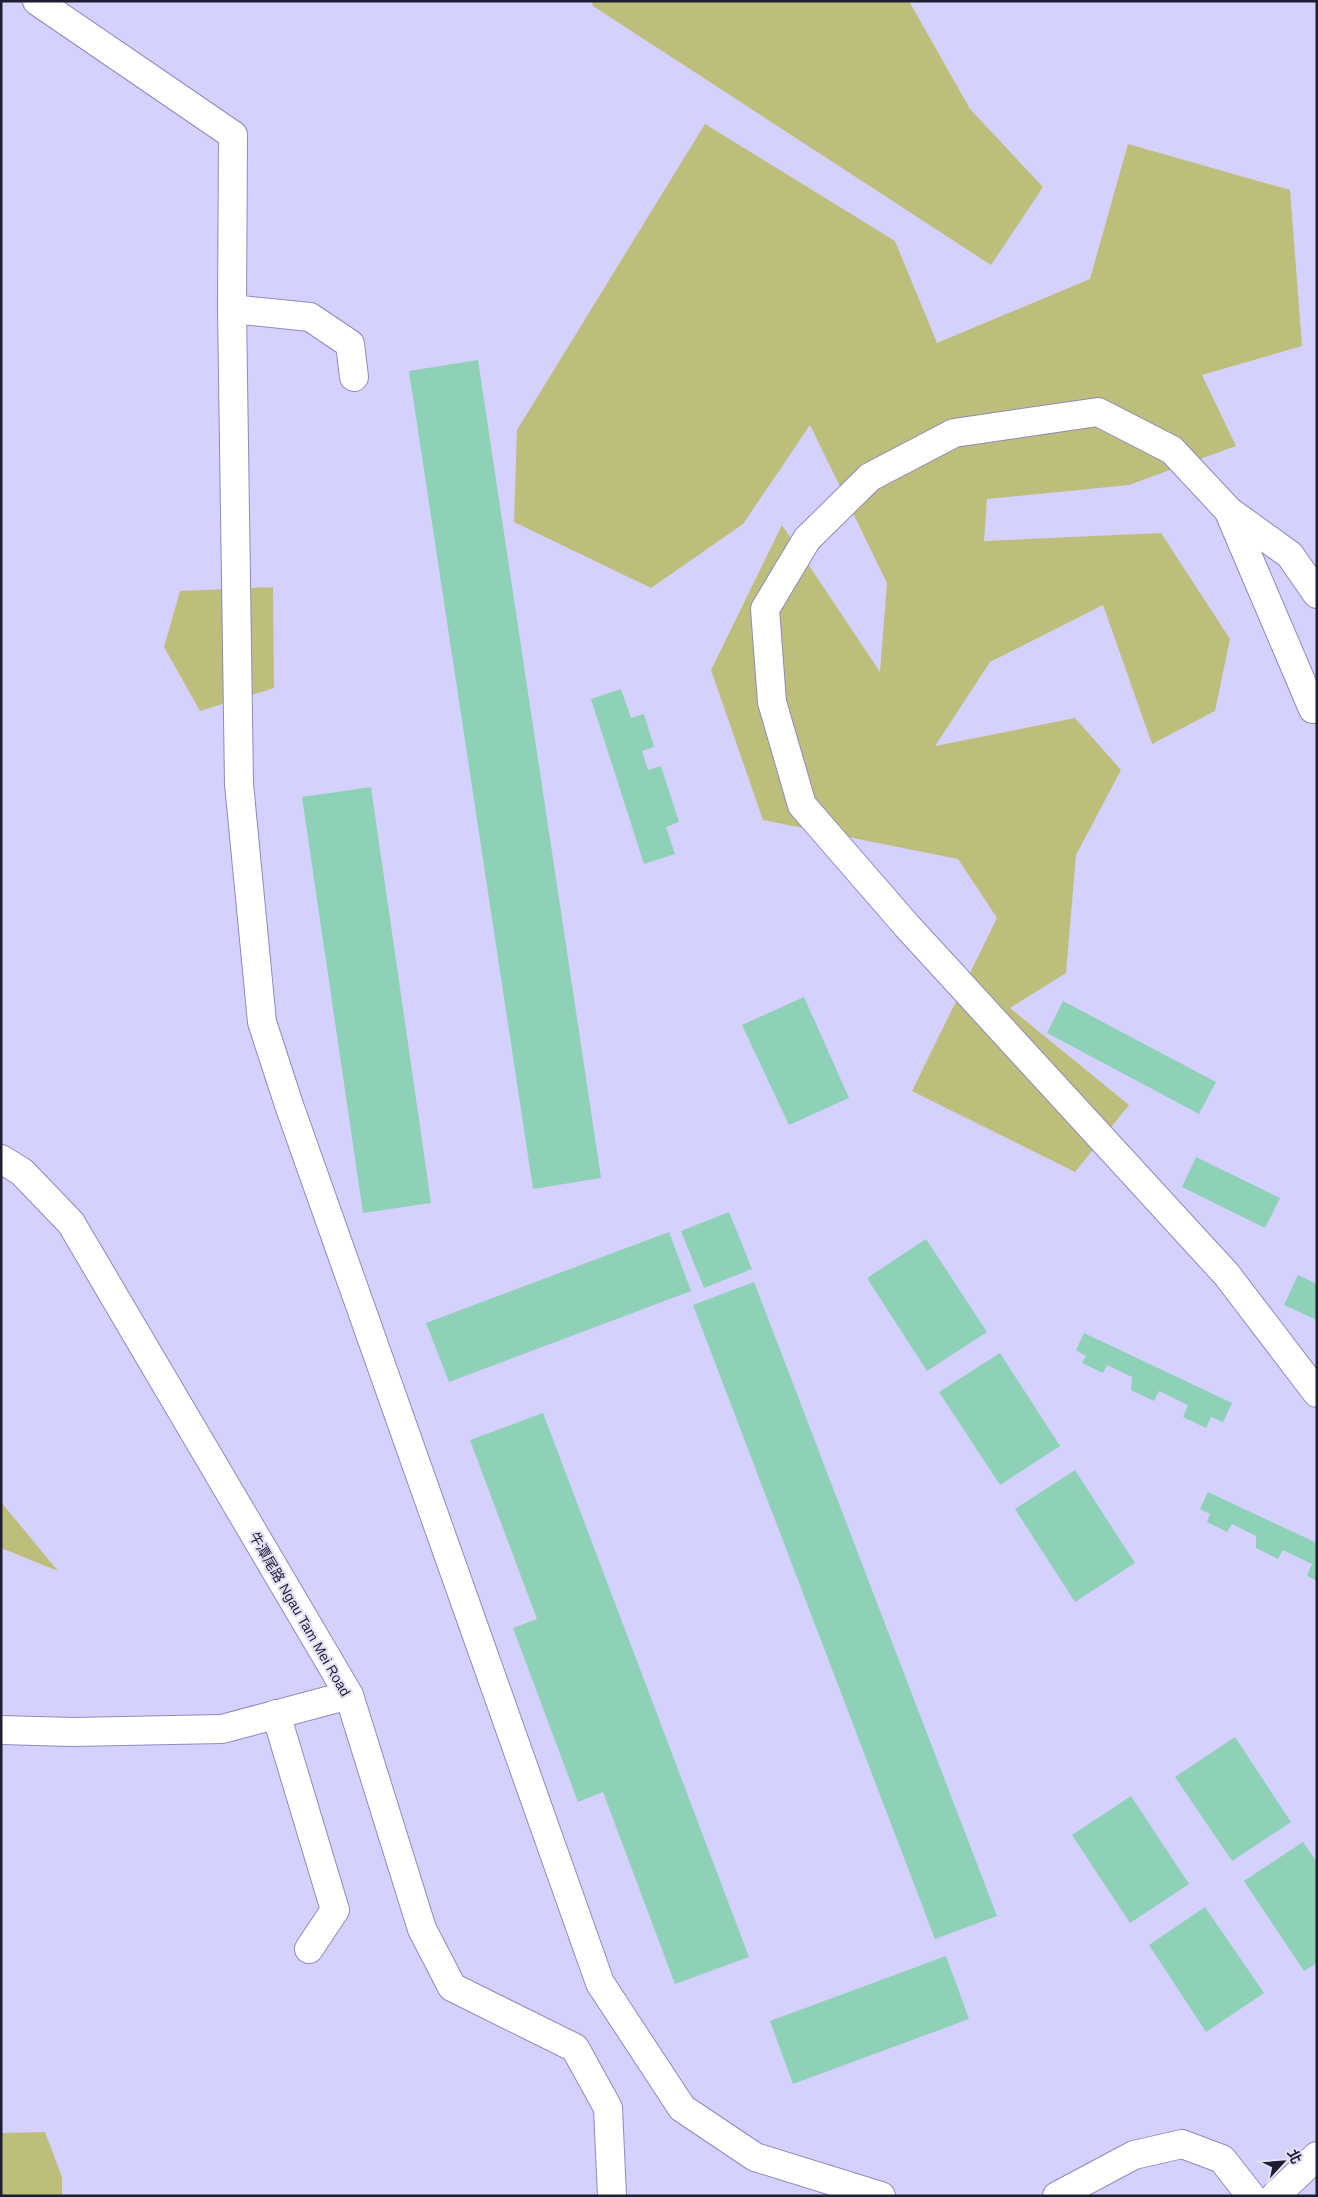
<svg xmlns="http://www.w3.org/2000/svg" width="1318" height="2197" font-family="Helvetica,'Noto Sans TC',sans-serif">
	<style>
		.green { fill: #bebe7c }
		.building { fill: #8ed1b7 }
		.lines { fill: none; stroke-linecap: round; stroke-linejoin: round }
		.minor-casing { stroke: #8f8abe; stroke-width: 30 }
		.minor { stroke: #fff; stroke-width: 28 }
		.labels { text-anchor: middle; stroke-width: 4.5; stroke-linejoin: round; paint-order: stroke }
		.street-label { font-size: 14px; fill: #1f1d31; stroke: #e2e1f8 }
	</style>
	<rect width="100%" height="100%" fill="#d4d1fe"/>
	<path class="green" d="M592,1H909L970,109L1043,187L991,265L593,6Z
		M705,124L895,241L937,343L1090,279L1128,144L1290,190L1302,346L1202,375L1236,446L1129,485L987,499L984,541L1161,533L1230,639L1215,711L1152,744L1103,605L990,662L935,746L1075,718L1121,770L1076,855L1066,973L1010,1008L1129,1105L1075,1172L912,1091L997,918L958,859L763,820L711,670L782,525L880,672L887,583L810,425L743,524L651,588L514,522L517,430Z
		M273,587L274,688L200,711L164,647L180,591Z
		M1,1502L58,1571L1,1548Z
		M45,2132L62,2177V2196H1V2133Z"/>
	<path class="building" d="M478,360L601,1178L533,1189L409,371Z
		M621,689L631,718L644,714L654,747L642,751L648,770L661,766L679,822L666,827L675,854L644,864L591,699Z
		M371,787L431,1203L363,1213L302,797Z
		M804,997L849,1098L789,1125L742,1025Z
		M1063,1001L1216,1082L1199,1114L1047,1033Z
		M1196,1157L1280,1198L1265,1228L1182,1187Z
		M729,1212L752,1269L704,1288L681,1231Z
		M669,1232L691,1291L449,1382L426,1323Z
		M926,1239L987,1332L927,1371L867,1278Z
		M1298,1275L1317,1284V1320L1284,1305Z
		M754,1282L997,1916L935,1939L693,1305Z
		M1084,1333L1232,1403L1223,1422L1211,1417L1206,1428L1183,1417L1188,1405L1159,1391L1154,1401L1131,1390L1132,1377L1107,1365L1103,1373L1082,1363L1086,1356L1076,1350Z
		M1000,1353L1060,1446L1000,1485L939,1392Z
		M543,1413L749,1957L675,1984L603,1792L578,1802L513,1628L537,1619L470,1440Z
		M1075,1470L1135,1563L1075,1602L1015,1509Z
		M1208,1492L1317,1543V1581L1307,1576L1312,1564L1283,1550L1278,1559L1256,1548V1536L1232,1524L1227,1532L1207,1522L1210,1514L1200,1509Z
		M1235,1737L1291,1822L1232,1861L1175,1777Z
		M1131,1796L1189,1884L1130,1923L1072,1835Z
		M1303,1842L1317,1862V1963L1304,1971L1244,1881Z
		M1205,1907L1264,1993L1206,2032L1149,1945Z
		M946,1956L969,2019L793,2084L770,2021Z"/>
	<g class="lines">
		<defs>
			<path id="minor" d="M37,1L233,135L232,309L239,784L262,1022L289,1105L600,1983L682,2108L755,2157L881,2196
				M232,309L310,317L350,344L354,377
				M1229,512L1313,709
				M1317,594L1290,555L1229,511L1172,450L1098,412L954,433L870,477L807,539L765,609L772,702L802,805L907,926L1227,1275L1317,1393
				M1,1159L22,1172L71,1223L349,1695L422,1929L452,1987L575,2048L608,2108L612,2196
				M276,1714L335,1910L309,1949
				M1,1730L73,1732L222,1729L349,1695
				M1057,2196L1134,2155L1182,2144L1222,2159L1251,2196
				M1275,2196L1317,2156"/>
		</defs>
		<use href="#minor" class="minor-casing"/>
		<use href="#minor" class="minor"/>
	</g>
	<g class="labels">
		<g class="street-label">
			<text transform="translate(300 1614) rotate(60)" y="5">牛潭尾路 Ngau Tam Mei Road</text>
		</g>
	</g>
	<rect width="1318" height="2197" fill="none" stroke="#1f1d31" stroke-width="5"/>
	<g transform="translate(1283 2162) rotate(64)" stroke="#e2e1f8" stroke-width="4" paint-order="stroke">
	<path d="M0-4L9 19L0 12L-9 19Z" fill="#1f1d31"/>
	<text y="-8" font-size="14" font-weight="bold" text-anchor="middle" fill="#1f1d31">北</text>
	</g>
</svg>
